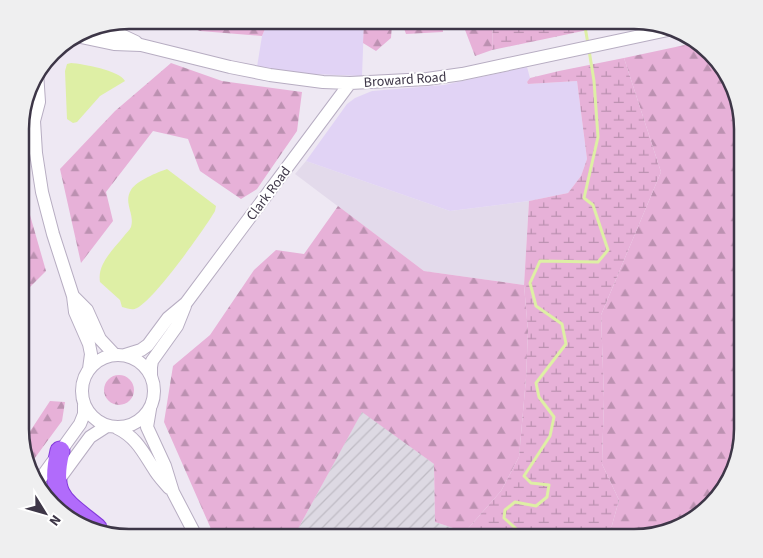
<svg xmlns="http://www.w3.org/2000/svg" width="763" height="558" font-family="'Source Sans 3',sans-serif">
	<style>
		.residential { fill: #e3daeb }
		.commercial { fill: #e1d3f5 }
		.industrial { fill: url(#industrial-furrows) }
		.forest { fill: url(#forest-firs) }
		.wetland { fill: url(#wetland-marsh) }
		.water { fill: #deefa5 }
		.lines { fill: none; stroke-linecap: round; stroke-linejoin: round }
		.stream { stroke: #deefa5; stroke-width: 3 }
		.minor-casing { stroke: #b7adc2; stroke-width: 14 }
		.highway-casing { stroke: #833adb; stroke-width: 21 }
		.minor { stroke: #fff; stroke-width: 12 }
		.highway { stroke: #b16bfb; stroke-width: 19 }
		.labels { text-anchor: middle; stroke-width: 4; stroke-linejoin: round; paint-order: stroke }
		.street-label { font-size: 14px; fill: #3d3647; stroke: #fff }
		.rim { fill: none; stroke: #3d3647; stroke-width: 2.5 }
	</style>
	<defs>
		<pattern id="industrial-furrows" width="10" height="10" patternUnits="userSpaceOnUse" patternTransform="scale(1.25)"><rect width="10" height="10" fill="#ddd9e3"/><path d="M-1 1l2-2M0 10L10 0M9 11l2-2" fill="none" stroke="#bfbbc4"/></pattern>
		<pattern id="forest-firs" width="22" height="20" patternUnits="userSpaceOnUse" patternTransform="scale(1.25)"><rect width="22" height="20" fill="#e7b1d8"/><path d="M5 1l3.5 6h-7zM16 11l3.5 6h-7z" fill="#bc91b1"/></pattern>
		<pattern id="wetland-marsh" width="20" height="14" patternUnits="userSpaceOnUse" patternTransform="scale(1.25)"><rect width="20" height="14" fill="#e7b1d8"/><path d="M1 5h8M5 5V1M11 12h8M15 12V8" fill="none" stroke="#bc91b1"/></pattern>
	</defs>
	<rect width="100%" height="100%" fill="#eee8f3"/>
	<path class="residential" d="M306,161L450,211L529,201L524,285L424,271L295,174Z"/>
	<path class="commercial" d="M364,23L362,76L311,74L257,67L262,36L267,24Z
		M527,67L530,78L527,82L528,84L577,81L587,159L581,176L568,193L529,201L450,211L306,161L347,104L355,98L372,91L444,85Z"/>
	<path class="industrial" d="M362,411L434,464L435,522L465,532L463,538H291L299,527Z"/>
	<path class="forest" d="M442,22L443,32L406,34L402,23Z
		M462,22H493L492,50L475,56Z
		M364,23H401L392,24L391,38L376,51L363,43Z
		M267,24L262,36L200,31L185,25Z
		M699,42L732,80L743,122V436L725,484L712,503L682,527L634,538H606L609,536L619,500L602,464L604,398L601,315L661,172L624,58Z
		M171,63L222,81L302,92L297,131L257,189L241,199L200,171L188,139L153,131L106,192L113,221L81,263L60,169L115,111Z
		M24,194L46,271L21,296V198Z
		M338,206L424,271L524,285L528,331L526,378L519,457L501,491L465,532L435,522L434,464L362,412L299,527L291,538H215L164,422L173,366L210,335L254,270L276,250L304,254Z
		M104 390a15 15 0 1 1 30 0a15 15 0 1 1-30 0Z
		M50,401L65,402L62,421L29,466L21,445Z"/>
	<path class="wetland" d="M613,21L602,27L492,50L493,22Z
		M624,58L661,172L601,315L604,398L602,464L619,500L609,536L605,538H463L465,532L501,491L519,457L526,378L528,331L524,285L529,201L568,193L581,176L587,159L577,81L528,84L527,82L530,78L559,71Z"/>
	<path class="water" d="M71,63C83,64 119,70 125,81L100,96L77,122L73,123L67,119L65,71L67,64Z
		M167,169L216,206L215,211C204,230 154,300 137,308C132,311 128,308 122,307L120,300L100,282C97,264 113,250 124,236C126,233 130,230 131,227C135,214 123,203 131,190C136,181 158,172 167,169Z"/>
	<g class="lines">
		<path class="stream" d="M584,21L588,44
			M521,538V533L504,518L505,510L515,502L536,506L547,497L549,485L531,483L524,476L550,436L554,417L539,397L536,383L566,344L562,324L536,306L530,283L540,261L598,262L608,250L593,205L584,198L598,137L594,81L589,50"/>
		<defs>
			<path id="minor" d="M92,27L117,33L136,42
				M76,36L114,44L141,45L230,67L270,75L323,82L350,83L427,79L462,74L668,30
				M27,97L28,106L34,121L36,153L42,192L53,234L73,296L75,312L89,344L91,354L89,369
				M34,121L39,102L37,72
				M73,296L87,310L100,339L115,355
				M82 391a36 36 0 1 1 72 0a36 36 0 1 1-72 0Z
				M125,355L141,350L148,345L168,318L186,303L350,83
				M151,376V367L152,361L177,326L185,306
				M150,409L147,427L165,466L173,492L197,538
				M117,428C136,437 143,452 154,469C158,476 164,482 169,488
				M36,485L80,424L84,414V405
				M46,497L90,437L107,426"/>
			<path id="highway" d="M60,451C49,497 64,501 97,528"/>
		</defs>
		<use href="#minor" class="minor-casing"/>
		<use href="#highway" class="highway-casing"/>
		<use href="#minor" class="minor"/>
		<use href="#highway" class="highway"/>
	</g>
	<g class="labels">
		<g class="street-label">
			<text transform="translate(405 79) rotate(-4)" y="5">Broward Road</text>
			<text transform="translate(268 193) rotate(-53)" y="5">Clark Road</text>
		</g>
	</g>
	<path d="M0 0H763V558H0ZM129 29H634A100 100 0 0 1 734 129V429A100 100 0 0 1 634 529H129A100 100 0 0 1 29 429V129A100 100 0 0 1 129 29Z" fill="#efeff0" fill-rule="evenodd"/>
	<path class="rim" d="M129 29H634A100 100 0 0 1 734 129V429A100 100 0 0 1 634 529H129A100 100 0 0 1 29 429V129A100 100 0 0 1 129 29Z"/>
	<g transform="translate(45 513) rotate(127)" stroke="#ffffff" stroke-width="4" paint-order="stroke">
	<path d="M0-4L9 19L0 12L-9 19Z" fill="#3d3647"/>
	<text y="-8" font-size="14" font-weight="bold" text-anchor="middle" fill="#3d3647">N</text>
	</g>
</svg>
